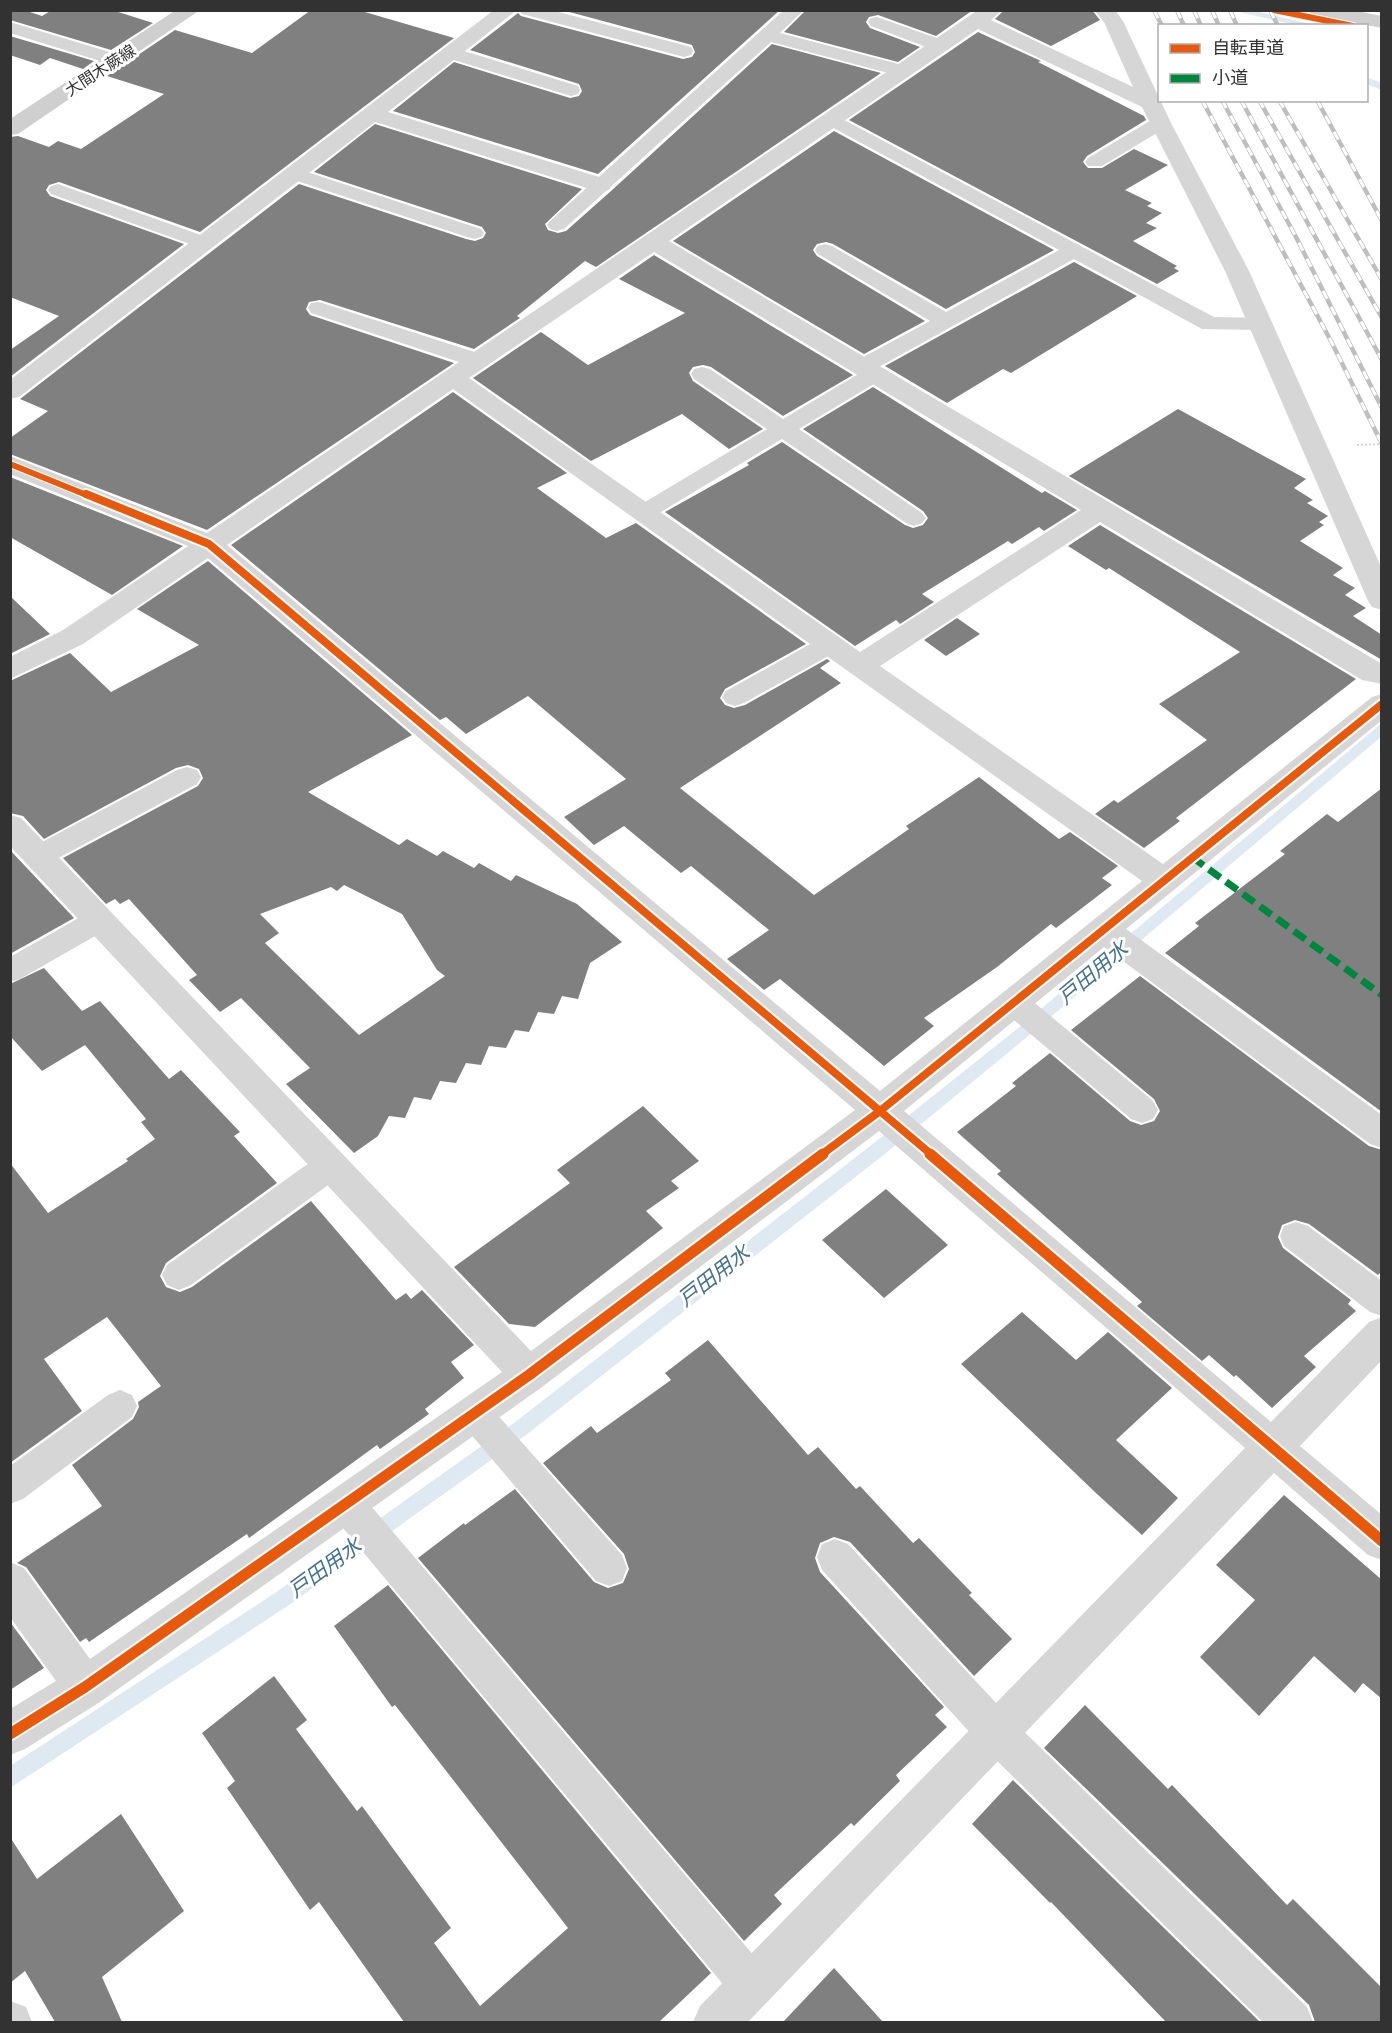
<svg xmlns="http://www.w3.org/2000/svg" width="1392" height="2033" font-family="Cabin,'Noto Sans JP',sans-serif">
	<style>
		.lines { fill: none; stroke-linecap: round; stroke-linejoin: round }
		.stream { fill: #dee9f2; fill-rule: evenodd }
		.building { fill: #808080; fill-rule: evenodd }
		.path { stroke: #d5d5d5; stroke-width: 2; stroke-dasharray: 2 2; stroke-linecap: butt }
		.service { fill: #d6d6d6; fill-rule: evenodd }
		.minor { fill: #d6d6d6; fill-rule: evenodd }
		.secondary { fill: #cfcfcf; fill-rule: evenodd }
		.rail-casing { stroke: #bebebe; stroke-width: 4.5 }
		.rail { stroke: #fff; stroke-width: 3; stroke-dasharray: 9; stroke-linecap: butt }
		.quiet { stroke: #00873e; stroke-width: 7; stroke-dasharray: 14 7; stroke-linecap: butt }
		.cycleway-far2-casing { stroke: #fff; stroke-width: 8 }
		.cycleway-far1-casing { stroke: #fff; stroke-width: 12 }
		.cycleway-casing { stroke: #fff; stroke-width: 15 }
		.cycleway-far2 { stroke: #e8590c; stroke-width: 6 }
		.cycleway-far1 { stroke: #e8590c; stroke-width: 8 }
		.cycleway { stroke: #e8590c; stroke-width: 11 }
		.labels { text-anchor: middle; stroke-width: 6; stroke-linejoin: round; paint-order: stroke }
		.far-street-label { font-size: 16px; fill: #323232; stroke: #fff }
		.water-label { font-size: 21px; font-style: italic; fill: #437192; stroke: #fff }
	</style>
	<rect width="100%" height="100%" fill="#fff"/>
	<g class="lines">
		<path class="stream" d="M1231,10H1251L1319,26H1299Z
			M1366,77L1382,83V90L1366,84Z
			M1382,723V736L1027,1037L886,1153L526,1435L289,1605L10,1788V1766L275,1593L514,1423L874,1143L1017,1029Z"/>
	</g>
	<path class="building" d="M10,10H24L42,16L52,10H112L153,23L111,50L10,20Z
		M311,10H358L454,38L200,232L59,182L49,185L46,190L50,196L184,244L10,377V350L59,316L10,297V137L18,136L49,147L58,141L81,149L164,94L107,76L175,30L252,53Z
		M562,10H780L598,174L393,111L454,62L570,98L579,96L582,91L579,84L470,50L518,13L521,16L683,59L692,57L695,52L692,45Z
		M806,10H973L936,36L878,15L869,17L866,22L870,28L920,47L898,62L784,32Z
		M1004,10H1092L1100,20L1051,46L995,19Z
		M978,32L1041,61L1038,62L1144,116L1146,120L1087,156L1083,162L1088,168H1102L1134,149L1168,165L1125,190L1152,203L1147,206L1162,213L1146,223L1157,228L1133,241L1177,266L1174,268L1179,271L1157,284L849,120Z
		M10,36L94,61L83,69L50,58L40,65L10,55Z
		M772,44L881,73L596,267L585,261L517,316L520,318L474,349L320,300L309,302L306,309L310,315L454,363L207,530L10,454V438L48,411L20,399L299,184L466,239L475,241L483,238L486,233L482,227L314,172L375,124L582,189L545,224L548,230L558,233L566,231L611,191Z
		M834,131L1054,250L946,309L833,244L826,242L817,244L813,250L817,256L925,321L864,354L673,241Z
		M654,255L853,375L783,416L711,367L703,365L693,367L689,373L693,381L763,429L729,449L682,414L591,461L473,378L541,332L588,365L685,313L619,279Z
		M1074,262L1137,296L1011,373L1003,369L947,403L885,366Z
		M873,387L1042,493L1045,491L1077,510L1044,531L1039,527L1012,544L1008,541L922,594L934,602L900,624L896,620L855,646L665,512L749,465L747,463L782,442L905,525L913,528L923,525L928,518L923,511L803,429Z
		M453,392L567,473L537,488L606,538L636,523L806,644L725,689L720,698L725,705L734,708L745,705L827,659L830,661L820,668L841,683L680,788L814,895L909,829L906,826L979,777L1059,839L1070,832L1118,866L1102,878L1112,885L1056,928L1051,924L997,967L924,1018L934,1026L884,1066L780,979L764,990L727,959L769,930L691,866L681,873L624,826L594,845L564,817L626,779L528,696L466,734L446,717L440,720L231,545Z
		M1178,409L1306,479L1294,488L1313,500L1307,503L1328,516L1319,522L1324,525L1300,541L1343,568L1333,575L1355,588L1345,595L1366,608L1353,616L1382,635V660L1069,476Z
		M10,477L183,546L112,595L10,537Z
		M1100,525L1356,679L1176,818L1180,821L1144,848L1095,814L1114,800L1118,803L1207,740L1159,704L1240,652L1109,568L1106,570L1068,546Z
		M208,561L412,735L308,792L399,845L407,839L437,856L443,851L474,868L479,863L511,881L516,875L577,904L622,942L590,963L578,999L562,996L554,1014L538,1012L529,1032L515,1030L506,1048L489,1046L481,1065L466,1063L456,1083L440,1081L431,1100L414,1097L405,1118L389,1116L378,1136L354,1153L286,1084L310,1068L241,998L220,1012L189,980L197,975L129,899L120,904L115,899L106,904L63,858L198,786L203,778L199,769L188,765L176,768L44,839L23,816L10,813V681L70,653L111,692L199,645L137,609ZM344,885L402,914L437,970L445,976L359,1035L265,943L279,933L260,914L331,887L337,891Z
		M10,596L50,634L10,654Z
		M957,618L980,634L946,656L924,640Z
		M1382,788V1112L1165,953L1199,926L1195,923L1285,854L1280,851L1327,814L1338,822Z
		M10,850L74,918L10,954Z
		M44,968L82,1011L100,1001L169,1079L181,1070L240,1132L234,1136L277,1183L166,1263L160,1276L166,1287L180,1292L192,1287L311,1201L396,1300L406,1293L411,1299L422,1290L474,1345L451,1362L464,1378L425,1409L429,1414L380,1449L377,1445L249,1538L247,1534L89,1642L86,1638L80,1642L26,1567L17,1563L102,1506L72,1465L133,1419L139,1407L138,1402L161,1386L107,1317L44,1359L82,1411L10,1463V1163L48,1213L128,1161L126,1159L155,1139L141,1122L146,1119L85,1045L42,1071L10,1036V984Z
		M1140,976L1369,1146L1382,1150V1271L1378,1275L1309,1224L1295,1220L1282,1225L1278,1237L1283,1248L1351,1300L1348,1304L1356,1311L1304,1356L1316,1367L1272,1408L1236,1375L1234,1377L1209,1355L1202,1361L1137,1306L1142,1302L997,1174L1001,1171L957,1132L1016,1086L1012,1083L1050,1053L1130,1121L1141,1125L1154,1121L1160,1111L1154,1099L1071,1030Z
		M643,1106L699,1161L671,1181L679,1188L646,1211L663,1228L535,1327L509,1324L454,1267L570,1183L557,1170Z
		M886,1189L948,1245L884,1298L822,1240Z
		M1022,1312L1076,1360L1108,1332L1172,1388L1116,1440L1178,1498L1142,1535L1097,1494L961,1364Z
		M708,1340L808,1455L818,1447L856,1489L860,1486L913,1543L919,1538L972,1593L969,1595L1012,1639L974,1676L850,1542L834,1537L820,1543L815,1558L820,1572L944,1707L935,1715L947,1727L896,1775L900,1781L854,1826L851,1823L774,1895L782,1904L744,1941L418,1558L464,1523L465,1525L515,1489L594,1582L608,1588L623,1583L629,1569L624,1554L543,1463L591,1426L597,1433L671,1380L665,1373Z
		M1284,1495L1382,1580V1699L1363,1683L1355,1693L1314,1656L1259,1716L1200,1657L1255,1600L1216,1565Z
		M388,1585L711,1973L659,2022H404L319,1902L310,1910L227,1788L235,1781L202,1733L274,1676L307,1720L296,1729L357,1811L362,1806L451,1928L434,1943L480,2006L568,1928L395,1705L392,1707L334,1626Z
		M10,1622L44,1668L10,1690Z
		M1085,1705L1168,1789L1172,1785L1287,1905L1293,1899L1382,1988V2022H1315L1309,2005L1044,1748Z
		M1013,1780L1260,2022H1166L1051,1902L1050,1903L972,1824Z
		M121,1814L184,1911L102,1977L122,2022H55L25,1971L10,1983V1837L37,1879Z
		M834,1968L883,2022H783Z"/>
	<g class="lines">
		<path class="path" d="M1357,445L1382,444"/>
		<path class="service" d="M519,10H551L691,47L693,51L691,55L684,57L522,14Z
			M784,10H804L780,33L910,67L912,71L910,75L903,77L771,42L564,229L557,231L550,229L547,225L550,221Z
			M877,17L948,42L950,46L948,50H934L871,26L868,22L871,18Z
			M10,22L123,56L125,60L123,64L116,66L10,33Z
			M451,47L578,86L580,90L578,94L571,96L444,57L442,53L444,49Z
			M833,114L1214,317L1268,318L1271,323L1268,328L1260,330L1202,329L1074,259L877,368L882,369L885,374L882,379L799,429L922,513L926,518L922,523L914,526L906,523L782,439L651,518L643,521L635,518L631,513L635,508L767,429L694,379L691,374L694,369L702,367L710,369L783,419L860,373L854,372L851,367L854,362L930,321L818,254L815,250L818,246L825,244L832,246L946,312L1059,250L826,124L823,120L826,116Z
			M1160,117L1167,119L1170,123L1167,127L1102,166H1088L1085,162L1088,158L1153,119Z
			M295,168L481,229L484,233L481,237L474,239L467,237L288,178L285,174L288,170Z
			M58,184L212,239L215,243L212,247L205,249L198,247L51,194L48,190L51,186Z
			M319,302L487,356L490,361L487,366L479,368L471,366L311,313L308,308L311,303Z
			M830,635L839,638L843,644L839,650L744,703L735,706L726,703L722,697L726,691L821,638Z
			M187,767L197,770L201,777L197,784L49,863L39,866L29,863L25,856L29,849L177,770Z
			M99,909L109,912L113,920L109,928L20,979L10,982V957L89,912Z
			M1013,990L1024,994L1153,1101L1158,1110L1153,1119L1142,1123L1131,1119L1002,1010L998,1002L1002,994Z
			M331,1152L342,1155L347,1165L342,1175L191,1285L179,1290L167,1285L162,1275L167,1265L320,1155Z
			M1296,1222L1308,1226L1382,1281V1316L1370,1312L1284,1246L1280,1236L1284,1226Z
			M120,1390L132,1395L137,1406L132,1417L23,1499L10,1504V1466L108,1395Z
			M474,1397L486,1402L622,1555L627,1568L622,1581L609,1586L596,1581L462,1424L457,1413L462,1402Z
			M346,1487L359,1492L767,1971L773,1986L767,2001L752,2007L737,2001L333,1516L328,1504L333,1492Z
			M835,1539L848,1544L1011,1719L1307,2007L1313,2022H1263L983,1747L822,1570L817,1557L822,1544Z
			M10,2001L26,2007L32,2022H10Z"/>
		<path class="minor" d="M494,10H517L388,112L609,180L612,185L609,190L601,192L593,190L375,122L19,397L10,399V380Z
			M978,10H1002L991,20L1133,87L1104,22L1094,10H1115L1123,21L1171,123L1249,271L1382,569V610L1372,607L1368,601L1225,271L1142,107L978,29L669,241L1382,664V684L1362,680L1100,522L880,666L1163,864L1372,697L1382,694V720L1126,929L1382,1115V1148L1370,1144L1104,947L904,1111L1271,1422L1369,1322L1382,1317V1360L1300,1446L1382,1515V1560L1368,1555L1274,1473L748,2022H693L700,2006L1245,1448L879,1131L542,1387L100,1702L25,1749L10,1755V1709L56,1681L10,1617V1562L24,1568L90,1659L502,1372L10,846V815L21,818L531,1351L855,1110L208,558L83,644L10,679V657L63,630L188,546L10,474V456L207,533ZM654,252L1081,510L860,652L469,378ZM453,389L1142,881L880,1091L227,545Z"/>
		<path class="secondary" d="M176,10H200L18,134L10,135V119Z
			M1308,10H1352L1382,16V28L1318,16L1311,14Z"/>
		<defs>
			<path id="rail" d="M1154,10L1162,26
				M1177,10L1184,26
				M1194,10L1201,26
				M1212,10L1219,26
				M1230,10L1237,26
				M1270,10L1278,26
				M1202,100L1332,343L1382,444
				M1222,100L1296,237L1382,408
				M1241,100L1382,360
				M1259,100L1382,318
				M1279,100L1382,280
				M1317,100L1382,221"/>
		</defs>
		<use href="#rail" class="rail-casing"/>
		<use href="#rail" class="rail"/>
		<path class="quiet" d="M1192,857L1382,995"/>
		<defs>
			<path id="cycleway-far2" d="M1274,10L1353,26
				M10,464L89,496"/>
			<path id="cycleway-far1" d="M86,494L209,544L932,1155
				M821,1155L880,1111L1382,704"/>
			<path id="cycleway" d="M930,1154L1382,1541
				M10,1734L85,1687L529,1375L823,1154"/>
		</defs>
		<use href="#cycleway-far2" class="cycleway-far2-casing"/>
		<use href="#cycleway-far1" class="cycleway-far1-casing"/>
		<use href="#cycleway" class="cycleway-casing"/>
		<use href="#cycleway-far2" class="cycleway-far2"/>
		<use href="#cycleway-far1" class="cycleway-far1"/>
		<use href="#cycleway" class="cycleway"/>
	</g>
	<g class="labels">
		<g class="far-street-label">
			<text transform="translate(100 70) rotate(-33)" y="6">大間木蕨線</text>
		</g>
		<g class="water-label">
			<text transform="translate(1093 973) rotate(-40)" y="7">戸田用水</text>
			<text transform="translate(714 1276) rotate(-38)" y="7">戸田用水</text>
			<text transform="translate(325 1568) rotate(-36)" y="7">戸田用水</text>
		</g>
	</g>
	<rect width="1392" height="2033" fill="none" stroke="#323232" stroke-width="24"/>
	<rect x="1158" y="24" width="210" height="78" fill="#ffffff" stroke="#adadad" stroke-width="1.5"/>
	<rect x="1170" y="44" width="30" height="9" fill="#e8590c" stroke="#adadad" stroke-width="1.5"/>
	<text x="1212" y="54" font-size="18" fill="#323232">自転車道</text>
	<rect x="1170" y="74" width="30" height="9" fill="#00873e" stroke="#adadad" stroke-width="1.5"/>
	<text x="1212" y="84" font-size="18" fill="#323232">小道</text>
</svg>
